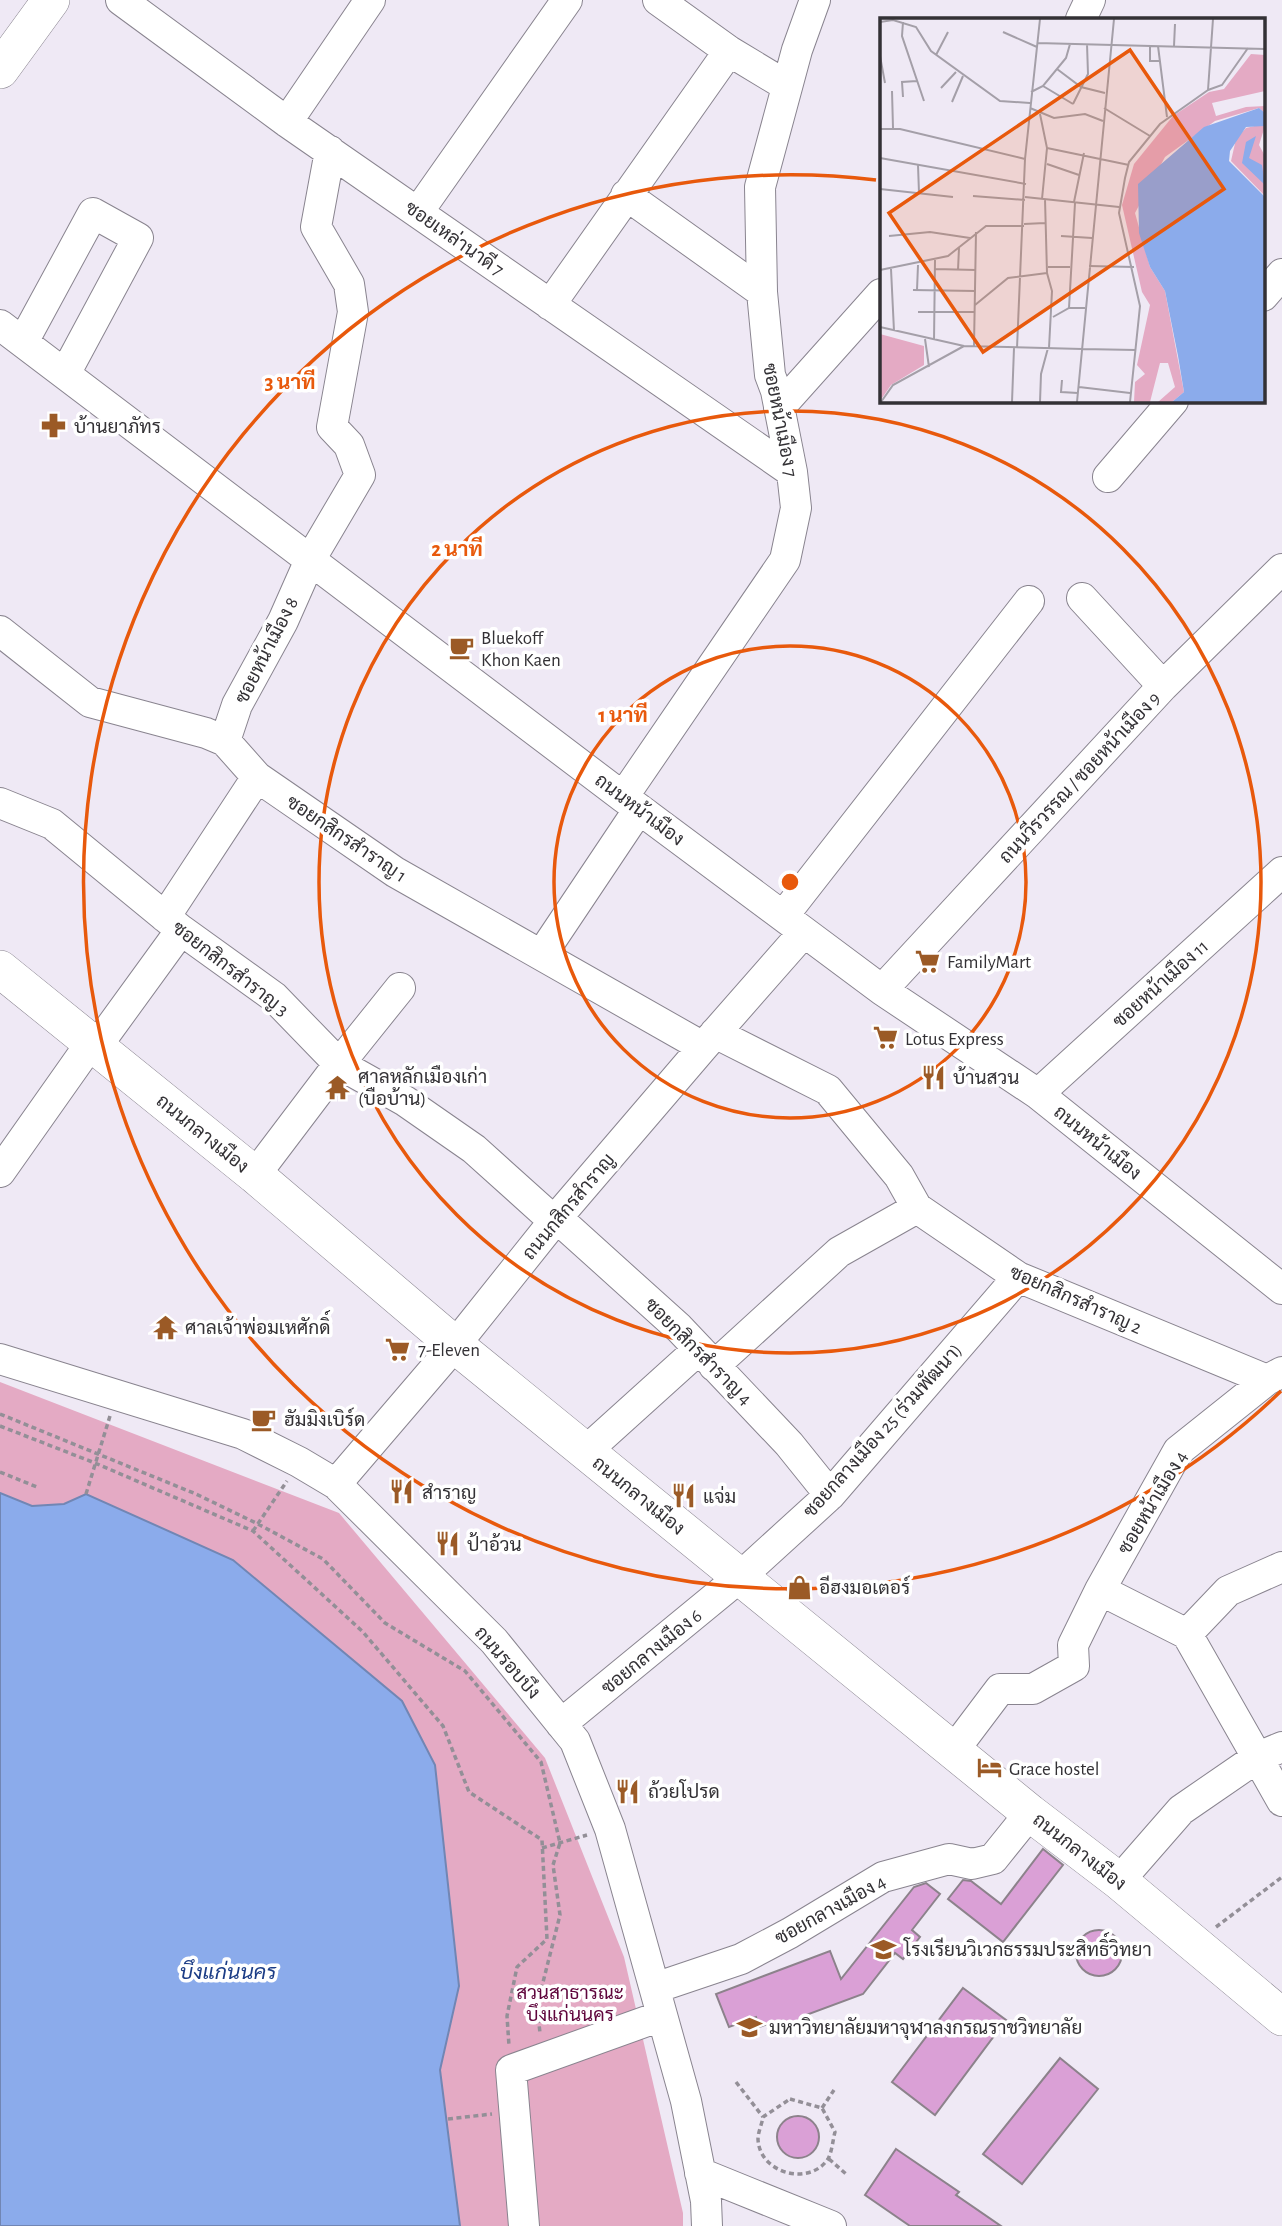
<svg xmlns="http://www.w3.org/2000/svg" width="1282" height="2226" font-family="'Alegreya Sans',Sarabun,sans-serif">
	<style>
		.green { fill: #e4aac4 }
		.water { fill: #8babeb; stroke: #7186b4; stroke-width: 2 }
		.building { fill: #daa0d6; stroke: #8c828b; stroke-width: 2 }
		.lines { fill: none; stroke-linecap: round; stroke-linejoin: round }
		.minor-casing { stroke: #89848f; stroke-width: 32 }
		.major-casing { stroke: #89848f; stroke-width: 38 }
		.path { stroke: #938f97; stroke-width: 3.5; stroke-dasharray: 5 3.5; stroke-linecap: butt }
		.minor { stroke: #fff; stroke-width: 30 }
		.major { stroke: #fff; stroke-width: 37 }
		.ring { fill: none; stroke: #e8590c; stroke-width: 3.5 }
		.labels { text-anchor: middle; stroke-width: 7; stroke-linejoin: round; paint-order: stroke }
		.street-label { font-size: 19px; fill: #333135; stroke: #fff }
		.poi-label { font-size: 19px; fill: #333135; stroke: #fff; text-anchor: start }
		.park-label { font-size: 19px; fill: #5f053c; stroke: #fff }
		.water-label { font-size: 21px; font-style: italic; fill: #1c3d86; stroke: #fff }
		.inset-road { fill: none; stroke: #a49fa8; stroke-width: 2 }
		.view { fill: #e8590c; fill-opacity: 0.15; stroke: #e8590c; stroke-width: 3.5 }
		.inset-edge { fill: none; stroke: #333135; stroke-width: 3.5 }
		.centre { fill: #e8590c; stroke: #fff; stroke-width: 3.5 }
		.ring-label { font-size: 21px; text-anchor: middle; font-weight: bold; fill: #e8590c; stroke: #fff; stroke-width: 7; stroke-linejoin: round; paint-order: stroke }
	</style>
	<rect width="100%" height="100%" fill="#efe9f5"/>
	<path class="green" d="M0,1382L339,1513L545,1758L624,1957L683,2213V2226H460L440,2070L459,1986L435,1765L402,1701L233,1560L86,1494L64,1504L32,1506L0,1493Z"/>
	<path class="water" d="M0,1493L32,1506L64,1504L86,1494L233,1560L402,1701L435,1765L459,1986L440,2070L460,2226H0Z"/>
	<path class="building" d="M1043,1849L1063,1865L1003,1942L948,1899L963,1880L971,1881L1001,1904Z
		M926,1883L940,1894L912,1930L920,1937L903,1959L895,1953L863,1994L806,2015L809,2021L777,2033L774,2022L759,2027L756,2017L729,2027L716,1994L830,1951L841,1979L914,1887Z
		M1076 1953a23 23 0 1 1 46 0a23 23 0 1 1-46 0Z
		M963,1988L1006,2020L935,2115L892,2082Z
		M1060,2058L1098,2089L1022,2184L983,2154Z
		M777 2137a21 21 0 1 1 42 0a21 21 0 1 1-42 0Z
		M896,2149L959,2192L956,2195L1001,2226H910L865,2195Z"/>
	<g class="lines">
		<defs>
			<path id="minor" d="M121,0L287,122L792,472
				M658,0L729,51L787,86
				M1081,19L1090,0
				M287,122L370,0
				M626,195L762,292
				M418,212L567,0
				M1263,296L1282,274
				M550,305L729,51
				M0,325L623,797L882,990L1038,1094L1282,1289
				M23,342L93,213L138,238L65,374
				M779,408L881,294
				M1108,477L1173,401
				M1082,598L1163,686
				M0,631L90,702L206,733L225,741L257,777L395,872L703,1047
				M225,741L237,705L283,621L310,560L360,475L349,445L332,427L353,312L349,284L316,227L330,151
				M623,797L785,560L796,508L792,472L776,391L770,375L762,292L760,187L797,50L815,0
				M0,803L52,824L181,930L274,997L339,1064L405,1101L474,1149L554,1221
				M784,915L1029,601
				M165,917L257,777
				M550,942L639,809
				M882,990L1163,686L1282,569
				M715,1033L828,1090L899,1176L917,1208L1018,1277L1267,1380
				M96,1047L181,930
				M1038,1094L1282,872
				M0,1172L91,1043
				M255,1175L339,1064L400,988
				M557,1218L679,1328L789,1444L830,1495
				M0,1359L243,1434L299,1462L336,1484L494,1641L575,1741L610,1829L686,2101L706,2201L707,2226
				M714,1366L839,1252L917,1208
				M586,1451L699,1349
				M336,1484L455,1345L554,1221L703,1047L804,932
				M1100,1590L1187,1634
				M1187,1634L1282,1801
				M1187,1634L1228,1591L1282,1567
				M561,1724L740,1577L830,1495L1018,1277
				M954,1750L1000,1689H1033L1074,1666L1073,1645L1100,1590L1178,1451L1267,1380L1282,1372
				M1119,1881L1181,1810L1258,1757L1282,1747
				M655,1988L741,1959L790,1933L883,1877L949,1859L972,1864L993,1859L1030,1813
				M700,2173L831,2226
				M524,2226L511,2070L661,2016"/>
			<path id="major" d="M0,70L51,0
				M0,969L255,1175L455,1345L1030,1813L1119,1881L1282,2017"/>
		</defs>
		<use href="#minor" class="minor-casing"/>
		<use href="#major" class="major-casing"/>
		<path class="path" d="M0,1414L196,1494L258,1524L323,1559L385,1623L465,1671L541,1762L560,1843L553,1865L560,1915L537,2006L540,2033
			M0,1426L95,1463L253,1531L363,1632L443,1726L469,1792L542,1840L547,1939L517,1967L507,2016L509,2046
			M0,1472L37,1487
			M86,1494L110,1416
			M253,1531L287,1481
			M542,1848L587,1835
			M1216,1927L1282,1877
			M736,2082L763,2117
			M790,2099L822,2108L835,2132C833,2139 832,2152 828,2159C809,2187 759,2173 758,2139C758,2132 762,2124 763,2117Z
			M822,2108L834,2090
			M448,2119L492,2114
			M829,2159L846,2174"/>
		<use href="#minor" class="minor"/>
		<use href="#major" class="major"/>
	</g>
	<g class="ring">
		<circle cx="790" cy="882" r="236"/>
		<circle cx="790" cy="882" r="471"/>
		<path d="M1281 1391A707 707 0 1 1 876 180"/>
	</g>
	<defs>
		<symbol id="pharmacy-bare" viewBox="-9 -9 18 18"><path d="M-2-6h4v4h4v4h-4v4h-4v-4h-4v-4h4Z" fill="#9b5a26" stroke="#fff" stroke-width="2.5" paint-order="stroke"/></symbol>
		<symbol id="cafe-bare" viewBox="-9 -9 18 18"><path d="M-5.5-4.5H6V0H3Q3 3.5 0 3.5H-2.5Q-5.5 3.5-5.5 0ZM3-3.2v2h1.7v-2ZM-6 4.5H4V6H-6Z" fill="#9b5a26" stroke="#fff" stroke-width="2.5" paint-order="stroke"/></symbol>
		<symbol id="supermarket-bare" viewBox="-9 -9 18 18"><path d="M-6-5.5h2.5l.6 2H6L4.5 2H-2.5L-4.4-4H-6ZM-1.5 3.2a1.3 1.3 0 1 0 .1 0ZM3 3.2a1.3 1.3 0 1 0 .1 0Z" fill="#9b5a26" stroke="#fff" stroke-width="2.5" paint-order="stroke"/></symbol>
		<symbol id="restaurant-bare" viewBox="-9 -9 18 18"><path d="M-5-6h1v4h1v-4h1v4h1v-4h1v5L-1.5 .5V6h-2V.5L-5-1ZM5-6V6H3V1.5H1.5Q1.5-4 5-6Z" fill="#9b5a26" stroke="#fff" stroke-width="2.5" paint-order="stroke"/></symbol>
		<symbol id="temple-bare" viewBox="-9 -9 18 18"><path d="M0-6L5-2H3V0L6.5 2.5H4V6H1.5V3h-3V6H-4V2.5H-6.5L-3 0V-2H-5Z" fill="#9b5a26" stroke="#fff" stroke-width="2.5" paint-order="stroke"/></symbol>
		<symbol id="shop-bare" viewBox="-9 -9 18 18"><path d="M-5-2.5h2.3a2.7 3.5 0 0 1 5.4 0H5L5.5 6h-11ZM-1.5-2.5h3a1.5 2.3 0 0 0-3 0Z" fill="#9b5a26" stroke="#fff" stroke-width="2.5" paint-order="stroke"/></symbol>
		<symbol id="hotel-bare" viewBox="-9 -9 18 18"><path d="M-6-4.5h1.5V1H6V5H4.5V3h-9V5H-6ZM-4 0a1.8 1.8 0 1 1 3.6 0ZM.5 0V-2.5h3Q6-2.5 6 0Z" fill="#9b5a26" stroke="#fff" stroke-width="2.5" paint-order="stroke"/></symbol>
		<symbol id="school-bare" viewBox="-9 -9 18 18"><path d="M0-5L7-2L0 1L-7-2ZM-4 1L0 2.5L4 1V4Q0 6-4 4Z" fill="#9b5a26" stroke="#fff" stroke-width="2.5" paint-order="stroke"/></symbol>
		<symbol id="university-bare" viewBox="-9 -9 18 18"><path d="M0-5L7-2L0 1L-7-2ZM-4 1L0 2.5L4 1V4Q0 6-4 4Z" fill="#9b5a26" stroke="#fff" stroke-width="2.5" paint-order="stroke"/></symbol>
	</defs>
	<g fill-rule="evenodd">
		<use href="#pharmacy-bare" x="36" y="408" width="35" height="35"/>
		<use href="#cafe-bare" x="444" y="630" width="35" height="35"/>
		<use href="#supermarket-bare" x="910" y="944" width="35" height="35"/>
		<use href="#supermarket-bare" x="868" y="1020" width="35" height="35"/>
		<use href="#restaurant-bare" x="916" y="1060" width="35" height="35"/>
		<use href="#temple-bare" x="320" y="1070" width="35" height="35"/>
		<use href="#temple-bare" x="148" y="1310" width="35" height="35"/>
		<use href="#supermarket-bare" x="380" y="1332" width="35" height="35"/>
		<use href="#cafe-bare" x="246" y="1402" width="35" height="35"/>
		<use href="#restaurant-bare" x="384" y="1474" width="35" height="35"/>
		<use href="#restaurant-bare" x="666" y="1478" width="35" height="35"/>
		<use href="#restaurant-bare" x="430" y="1526" width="35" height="35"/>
		<use href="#shop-bare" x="782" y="1570" width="35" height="35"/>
		<use href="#hotel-bare" x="972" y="1750" width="35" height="35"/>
		<use href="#restaurant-bare" x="610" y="1774" width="35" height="35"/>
		<use href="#school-bare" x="866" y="1932" width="35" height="35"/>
		<use href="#university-bare" x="732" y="2010" width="35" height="35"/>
	</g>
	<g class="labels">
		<g class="street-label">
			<text transform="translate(455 238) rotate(35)" y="7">ซอยเหล่านาดี 7</text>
			<text transform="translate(781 420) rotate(79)" y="7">ซอยหน้าเมือง 7</text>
			<text transform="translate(266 650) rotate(-63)" y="7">ซอยหน้าเมือง 8</text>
			<text transform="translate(1079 777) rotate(-47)" y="7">ถนนวีรวรรณ / ซอยหน้าเมือง 9</text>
			<text transform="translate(640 809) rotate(37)" y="7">ถนนหน้าเมือง</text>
			<text transform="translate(347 838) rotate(34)" y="7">ซอยกสิกรสำราญ 1</text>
			<text transform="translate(231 968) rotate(38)" y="7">ซอยกสิกรสำราญ 3</text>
			<text transform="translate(1160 983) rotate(-42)" y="7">ซอยหน้าเมือง 11</text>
			<text transform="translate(203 1133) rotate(39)" y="7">ถนนกลางเมือง</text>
			<text transform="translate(1098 1142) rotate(39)" y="7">ถนนหน้าเมือง</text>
			<text transform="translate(568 1206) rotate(-50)" y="7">ถนนกสิกรสำราญ</text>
			<text transform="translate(1076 1299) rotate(24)" y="7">ซอยกสิกรสำราญ 2</text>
			<text transform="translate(699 1351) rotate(45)" y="7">ซอยกสิกรสำราญ 4</text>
			<text transform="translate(882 1430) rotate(-48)" y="7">ซอยกลางเมือง 25 (ร่วมพัฒนา)</text>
			<text transform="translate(639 1495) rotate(39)" y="7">ถนนกลางเมือง</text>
			<text transform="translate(1152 1502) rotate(-59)" y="7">ซอยหน้าเมือง 4</text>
			<text transform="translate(651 1651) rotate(-39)" y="7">ซอยกลางเมือง 6</text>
			<text transform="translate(508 1662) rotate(49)" y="7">ถนนรอบบึง</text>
			<text transform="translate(1080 1851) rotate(38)" y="7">ถนนกลางเมือง</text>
			<text transform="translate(830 1909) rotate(-29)" y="7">ซอยกลางเมือง 4</text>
		</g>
		<g class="poi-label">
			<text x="74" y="433">บ้านยาภัทร</text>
			<text x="481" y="644">Bluekoff<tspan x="481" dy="22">Khon Kaen</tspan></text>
			<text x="947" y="968">FamilyMart</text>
			<text x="905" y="1045">Lotus Express</text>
			<text x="358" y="1083">ศาลหลักเมืองเก่า<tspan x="358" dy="22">(บือบ้าน)</tspan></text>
			<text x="953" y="1084">บ้านสวน</text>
			<text x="185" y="1334">ศาลเจ้าพ่อมเหศักดิ์</text>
			<text x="418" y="1356">7-Eleven</text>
			<text x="284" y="1426">ฮัมมิงเบิร์ด</text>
			<text x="422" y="1499">สำราญ</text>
			<text x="703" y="1503">แจ่ม</text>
			<text x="467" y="1551">ป้าอ้วน</text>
			<text x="819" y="1594">อีฮงมอเตอร์</text>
			<text x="1009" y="1775">Grace hostel</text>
			<text x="648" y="1798">ถ้วยโปรด</text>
			<text x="904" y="1956">โรงเรียนวิเวกธรรมประสิทธิ์วิทยา</text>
			<text x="769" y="2034">มหาวิทยาลัยมหาจุฬาลงกรณราชวิทยาลัย</text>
		</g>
		<g class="park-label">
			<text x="570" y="1999">สวนสาธารณะ<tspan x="570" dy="22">บึงแก่นนคร</tspan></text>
		</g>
		<g class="water-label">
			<text x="228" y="1979">บึงแก่นนคร</text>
		</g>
	</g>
	<g transform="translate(880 18)">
		<rect width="385" height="385" fill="#efe9f5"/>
		<path d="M371,36L385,37V73L332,85L336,98L366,89L385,88V95L379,90L335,103L285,139L255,195L270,249L285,273L304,374L292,384H278L295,369L288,345H280L270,384H254L255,364L265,356L257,347L270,287L262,274L242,187L254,146L293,98L329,74L344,71ZM379,107L385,108L379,127L385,138V178L351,143L356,121L366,110ZM0,316L44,328V347L11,367L0,383Z" fill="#e4aac4"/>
		<path d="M379,90L385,95V108L366,109L350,133L349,143L385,179V384H292L304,374L298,338L285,273L270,249L259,215L258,166L324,109ZM376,118L369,140L382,147L385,167L362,145L366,124Z" fill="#8babeb"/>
		<path class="inset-road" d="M0,4L13,2L36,9L51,33L120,83L150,85M23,4L22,18L44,83M123,14L157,29M157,25L385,31M270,27V43H279M278,28L287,99M294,28L295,6M56,37L68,14M0,38L5,65M177,51L201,69L225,75M163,68L193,86M61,70L76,54M328,72L342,67L368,30M12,73L13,110M151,74L163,68L186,40L190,26M23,79L22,64L37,63M72,84L83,58M193,86L208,56L207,26M150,90L174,100L205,96L223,103M224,90L270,118M160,96L167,130L162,181M0,111H20L145,141M167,130L249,147M0,140L146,166M167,146L199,157M38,147L39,175M0,171L73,179M93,178L145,182M145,179L239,189M165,181L167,255L172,273L169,330M194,184L204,135M144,206L165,205M9,218L50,214L90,220M181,218L212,220M209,248L254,249M168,249H190M11,251L14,313M55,251L96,252M0,252L68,238L106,208H144M78,252L79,230M33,272L95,273M37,272L38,247M95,287L128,260L167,255M189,290L195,185M38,294H95M173,299L189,290H205M0,309L84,328L202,331M45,321L49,349M54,323L55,242M94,328L96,214M137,330L145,141L160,1M202,331L256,332M182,362L181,374L198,375M199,369L250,375M1,384L13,367L84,328M132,384L134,330M160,384L161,356L168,330M197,384L234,1M250,384L260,288L239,195L245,160L249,144L280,106L328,72L333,1"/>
		<path class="view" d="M250,32L344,171L103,334L9,195Z"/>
		<rect width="385" height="385" class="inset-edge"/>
	</g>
	<circle cx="790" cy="882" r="10" class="centre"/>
	<g class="ring-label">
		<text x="290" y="389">3 นาที</text>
		<text x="457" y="556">2 นาที</text>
		<text x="623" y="722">1 นาที</text>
	</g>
</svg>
